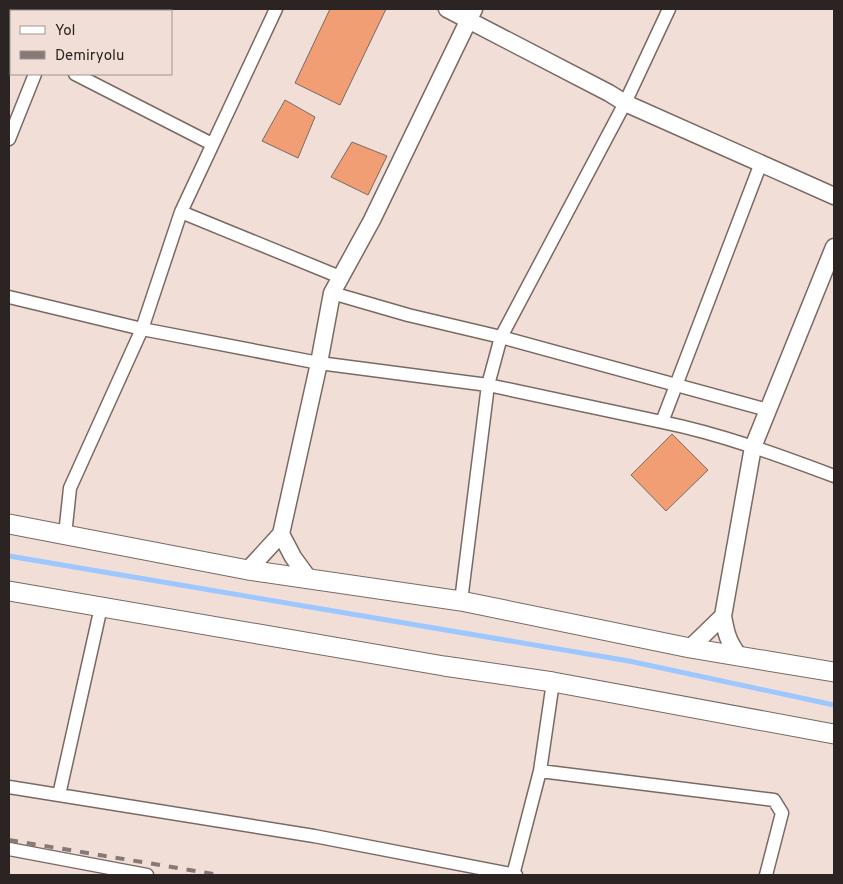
<svg xmlns="http://www.w3.org/2000/svg" width="843" height="884" font-family="Overpass,sans-serif">
	<style>
		.lines { fill: none; stroke-linecap: round; stroke-linejoin: round }
		.stream { stroke: #9cc7ff; stroke-width: 5 }
		.building { fill: #f19e75; stroke: #796a62 }
		.minor-casing { stroke: #7a6963; stroke-width: 15 }
		.tertiary-casing { stroke: #7a6963; stroke-width: 19 }
		.secondary-casing { stroke: #7a6963; stroke-width: 21 }
		.minor { stroke: #fff; stroke-width: 12 }
		.tertiary { stroke: #fff; stroke-width: 16 }
		.secondary { stroke: #fff; stroke-width: 19 }
		.rail { stroke: #877a76; stroke-width: 4; stroke-dasharray: 9 9; stroke-linecap: butt }
	</style>
	<rect width="100%" height="100%" fill="#f1ded7"/>
	<g class="lines">
		<path class="stream" d="M9,556L629,661L834,705"/>
	</g>
	<path class="building" d="M330,9H386L340,105L295,83Z
		M285,100L315,117L298,158L262,141Z
		M352,142L387,156L368,195L331,177Z
		M672,434L708,470L666,511L631,475Z"/>
	<g class="lines">
		<defs>
			<path id="minor" d="M63,11L64,9
				M75,74L212,144
				M9,139L35,74
				M181,212L340,277
				M332,293L408,315L501,337L768,410
				M9,297L142,329L319,363L488,385L662,422C721,434 778,455 834,476
				M662,422L761,163
				M65,535L70,488L142,329L181,212L276,9
				M461,601L488,385L501,337L625,103L669,9
				M540,771L774,800L782,813L766,875
				M9,787L314,836L516,875
				M59,795L101,607
				M9,849L147,875
				M513,875L540,771L553,682"/>
			<path id="tertiary" d="M447,9L609,93L625,103L834,196
				M281,534L293,557L309,579
				M248,570L281,534L319,363L332,293L372,220L474,9
				M690,648L723,616
				M739,656C728,642 726,633 723,616L753,447L834,247"/>
			<path id="secondary" d="M9,524L248,570L461,601L690,648L834,672
				M9,591L444,666L553,682L834,734"/>
		</defs>
		<use href="#minor" class="minor-casing"/>
		<use href="#tertiary" class="tertiary-casing"/>
		<use href="#secondary" class="secondary-casing"/>
		<use href="#minor" class="minor"/>
		<use href="#tertiary" class="tertiary"/>
		<use href="#secondary" class="secondary"/>
		<path class="rail" d="M9,840L220,875"/>
	</g>
	<rect width="843" height="884" fill="none" stroke="#2b2422" stroke-width="20"/>
	<rect x="10" y="10" width="162" height="65" fill="#f1ded7" stroke="#a2948f"/>
	<rect x="20" y="26" width="25" height="8" fill="#ffffff" stroke="#a2948f"/>
	<text x="55" y="35" font-size="15" fill="#2b2422">Yol</text>
	<rect x="20" y="51" width="25" height="8" fill="#877a76" stroke="#a2948f"/>
	<text x="55" y="60" font-size="15" fill="#2b2422">Demiryolu</text>
</svg>
